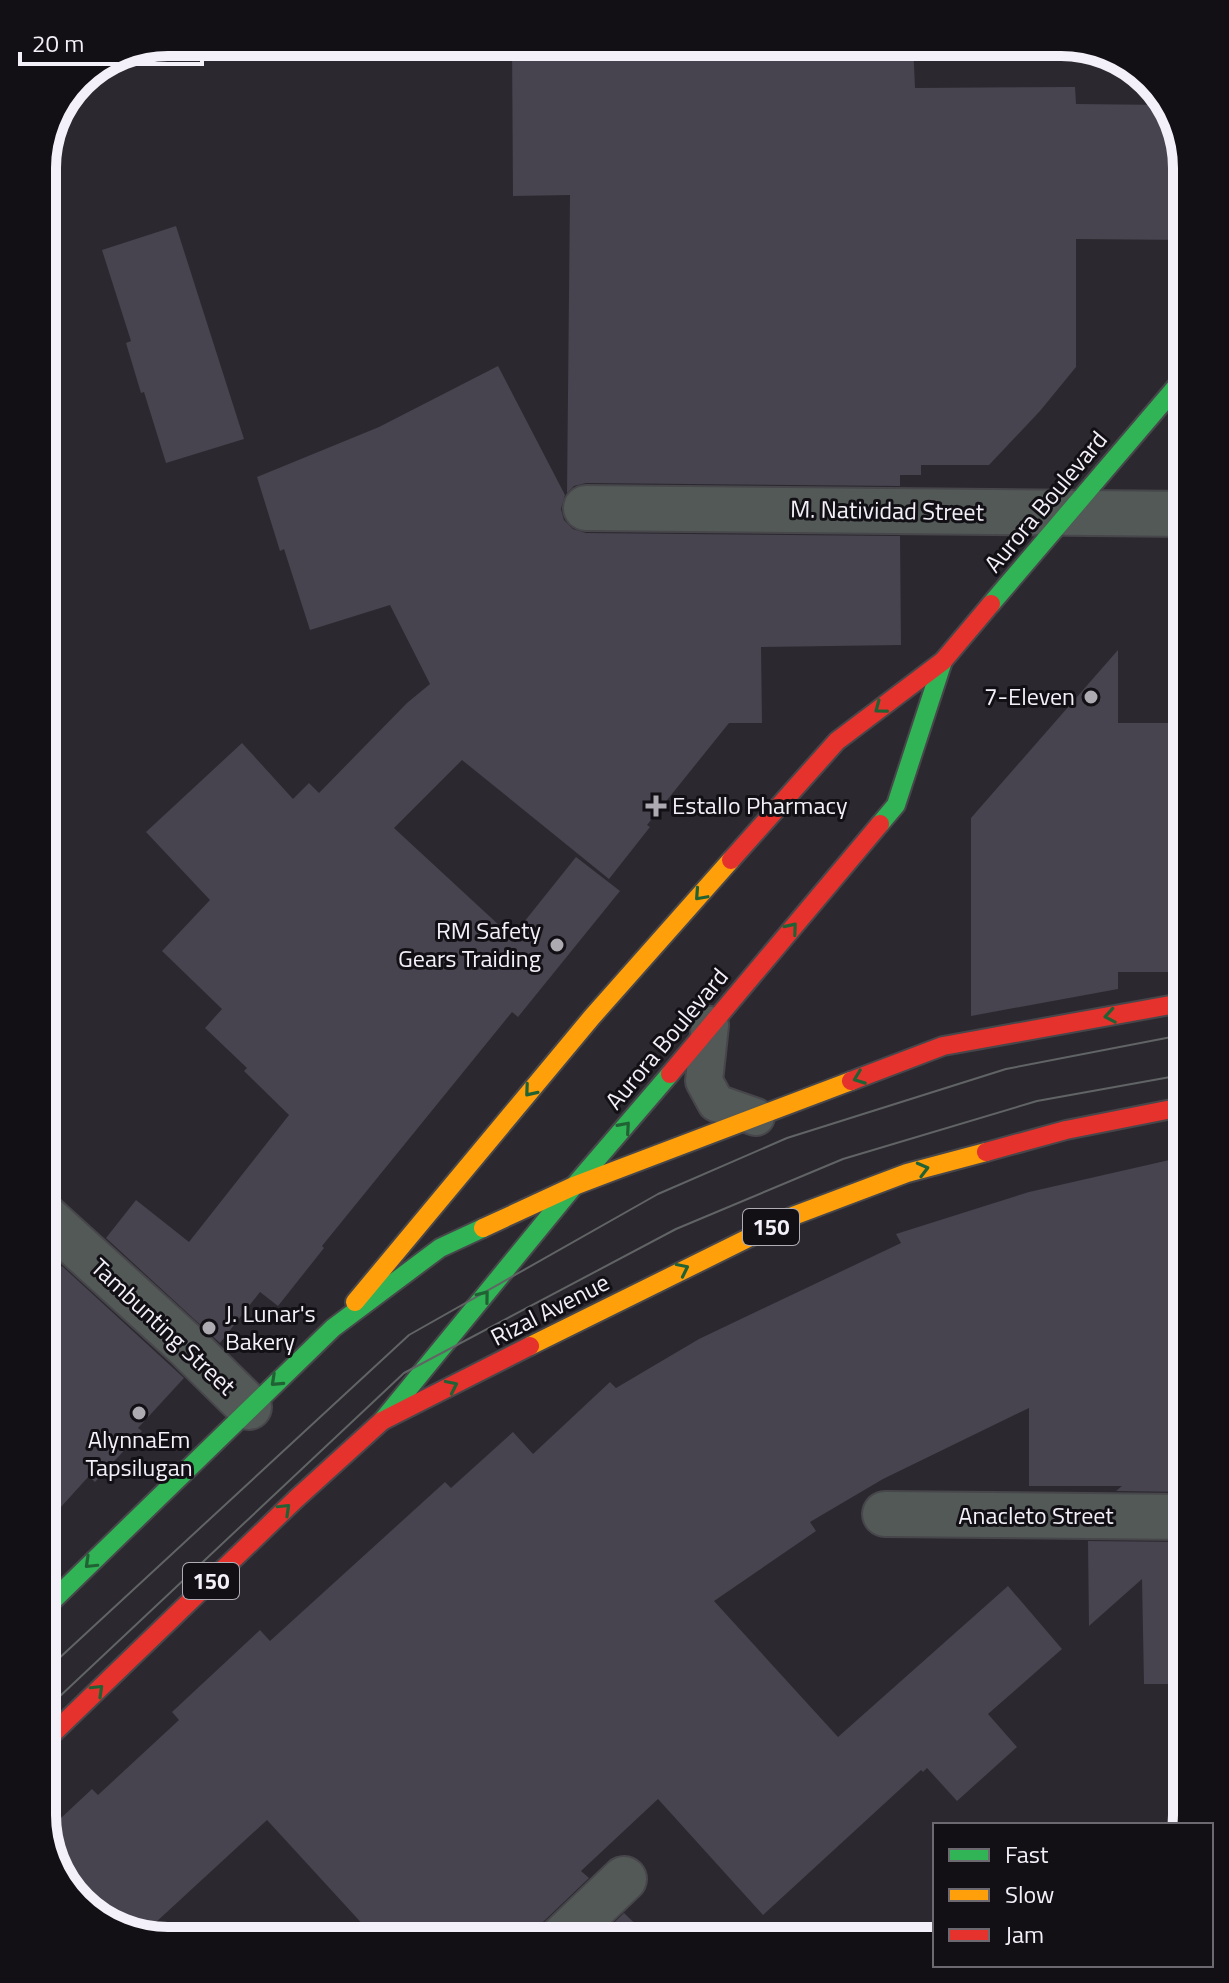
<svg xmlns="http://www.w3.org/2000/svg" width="1229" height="1983" font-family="'Titillium Web',sans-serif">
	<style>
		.building { fill: #47434f }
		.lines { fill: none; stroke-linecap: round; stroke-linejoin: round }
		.lane-casing { stroke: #47464a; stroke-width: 40 }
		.street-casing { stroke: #47464a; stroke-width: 48 }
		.fast-casing { stroke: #47464a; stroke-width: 22 }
		.slow-casing { stroke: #47464a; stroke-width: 22 }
		.jam-casing { stroke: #47464a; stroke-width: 22 }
		.lane { stroke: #525957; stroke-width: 36 }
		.street { stroke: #525957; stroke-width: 44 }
		.fast { stroke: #30b455; stroke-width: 18 }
		.slow { stroke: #ff9f0a; stroke-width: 18 }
		.jam { stroke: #e5322d; stroke-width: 18 }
		.tram { stroke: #616465; stroke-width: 2 }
		.oneway { stroke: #216235 }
		.poi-dot { fill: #adaab2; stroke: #121015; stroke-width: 3 }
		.labels { text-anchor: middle; stroke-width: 6; stroke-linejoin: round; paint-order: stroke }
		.shield { fill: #121015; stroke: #b0adb5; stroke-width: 2 }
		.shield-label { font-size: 22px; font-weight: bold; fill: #f3f0f9 }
		.street-label { font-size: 24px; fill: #f3f0f9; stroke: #121015 }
		.poi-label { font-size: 24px; fill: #f3f0f9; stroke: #121015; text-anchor: end }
		.rim { fill: none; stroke: #f3f0f9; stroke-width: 10 }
	</style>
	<rect width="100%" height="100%" fill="#2b292f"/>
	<path class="building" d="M512,42H913L915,88L1075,87L1076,104L1168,105L1174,112L1187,168V240L1076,239V367L1040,411L989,465H921V475H900V486L586,483L574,486L567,493L570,195L513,196Z
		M176,226L244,439L166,463L144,392L141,393L126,343L131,341L102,250Z
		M498,366L565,495L561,509L564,520L573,529L586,533L900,536L901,645L761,647L762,723H729L647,825L650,827L609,879L462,760L394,828L512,937L576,857L620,891L518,1017L512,1012L322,1246L324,1248L278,1306L260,1292L220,1343L106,1238L136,1200L189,1242L289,1115L244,1071L247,1068L205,1028L222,1009L162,951L210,900L146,832L242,743L293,799L309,783L319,793L407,703L430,684L390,605L310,630L284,549L280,551L257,477L379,427Z
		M1118,650V723H1187V972H1118V989L971,1016V818Z
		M1187,1156V1492L1116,1491L1122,1486H1029V1408L883,1479L810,1522L816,1531L714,1601L838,1737L1008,1586L1062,1649L988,1714L1017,1747L957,1801L927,1768L923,1772L921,1770L763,1915L658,1799L581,1871L589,1878L542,1923L535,1933V1941H378L267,1820L142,1935L98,1920L55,1871L46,1832L92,1789L98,1795L179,1720L172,1712L260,1630L270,1641L445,1482L451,1488L513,1432L533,1454L610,1382L616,1388L699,1339L901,1243L896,1234L1029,1192Z
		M62,1266L184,1378L138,1428L142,1431L95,1482L89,1476L42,1528V1287Z
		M1088,1541L1187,1542V1684H1144L1142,1579L1089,1626Z
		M624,1913L653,1941H595Z"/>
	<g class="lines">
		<defs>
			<path id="lane" d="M710,1025L704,1081L716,1103L756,1117"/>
			<path id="street" d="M586,508L1187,514
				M42,1214L185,1344L249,1407
				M885,1514L1187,1517
				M559,1941L624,1879"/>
			<path id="fast" d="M991,604L1187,374
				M880,824L896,805L943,661
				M382,1421L574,1186L670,1074
				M42,1611L333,1328L440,1248L483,1228"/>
			<path id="slow" d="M483,1228L574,1186L851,1081
				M355,1302L592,1017L731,860
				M530,1346L793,1216L907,1173L986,1152"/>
			<path id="jam" d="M731,860L837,741L943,661L991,604
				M670,1074L880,824
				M851,1081L943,1046L1187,1002
				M986,1152L1066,1130L1187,1106
				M42,1744L296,1499L382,1421L530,1346"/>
		</defs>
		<use href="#lane" class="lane-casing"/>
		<use href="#street" class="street-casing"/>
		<use href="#fast" class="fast-casing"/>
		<use href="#slow" class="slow-casing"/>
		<use href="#jam" class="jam-casing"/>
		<use href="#lane" class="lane"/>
		<use href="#street" class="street"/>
		<use href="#fast" class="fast"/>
		<use href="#slow" class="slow"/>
		<use href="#jam" class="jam"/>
		<path class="tram" d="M42,1674L409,1335L658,1194L787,1138L1006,1069L1187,1034
			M42,1713L404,1373L676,1229L843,1159L1037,1101L1187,1074"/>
	</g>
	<defs><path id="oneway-chevron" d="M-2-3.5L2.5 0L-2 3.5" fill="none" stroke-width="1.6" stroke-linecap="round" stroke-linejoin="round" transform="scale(2)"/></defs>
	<g class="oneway">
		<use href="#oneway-chevron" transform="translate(880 708) rotate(143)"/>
		<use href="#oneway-chevron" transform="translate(700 895) rotate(132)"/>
		<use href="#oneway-chevron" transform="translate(792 928) rotate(-50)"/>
		<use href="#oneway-chevron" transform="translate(1110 1016) rotate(170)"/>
		<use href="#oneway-chevron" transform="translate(859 1078) rotate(159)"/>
		<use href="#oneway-chevron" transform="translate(530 1091) rotate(130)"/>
		<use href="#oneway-chevron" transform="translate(625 1127) rotate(-49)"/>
		<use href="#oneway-chevron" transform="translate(923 1169) rotate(-15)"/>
		<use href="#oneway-chevron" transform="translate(683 1269) rotate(-26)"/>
		<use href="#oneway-chevron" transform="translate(484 1296) rotate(-51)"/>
		<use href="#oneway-chevron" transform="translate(276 1381) rotate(137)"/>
		<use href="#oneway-chevron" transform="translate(452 1386) rotate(-26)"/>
		<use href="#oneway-chevron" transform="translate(285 1509) rotate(-44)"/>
		<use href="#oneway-chevron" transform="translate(90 1563) rotate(136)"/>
		<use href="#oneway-chevron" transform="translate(98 1690) rotate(-44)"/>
	</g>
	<g class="poi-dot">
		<circle cx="1091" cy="697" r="8"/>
		<path d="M652 794h8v8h8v8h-8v8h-8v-8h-8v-8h8z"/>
		<circle cx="557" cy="945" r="8"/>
		<circle cx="209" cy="1328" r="8"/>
		<circle cx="139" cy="1413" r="8"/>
	</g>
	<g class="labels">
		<g class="shield">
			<rect x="743" y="1209" width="56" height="36" rx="6"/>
			<rect x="183" y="1563" width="56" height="36" rx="6"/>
		</g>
		<g class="shield-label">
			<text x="771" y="1235">150</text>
			<text x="211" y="1589">150</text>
		</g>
		<g class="street-label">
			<text transform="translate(1046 502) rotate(-50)" y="8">Aurora Boulevard</text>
			<text transform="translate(887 511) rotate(1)" y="8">M. Natividad Street</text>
			<text transform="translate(667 1039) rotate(-50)" y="8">Aurora Boulevard</text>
			<text transform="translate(550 1310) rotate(-27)" y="8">Rizal Avenue</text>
			<text transform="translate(163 1327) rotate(43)" y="8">Tambunting Street</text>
			<text x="1036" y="1524">Anacleto Street</text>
		</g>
		<g class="poi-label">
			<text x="1075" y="705">7-Eleven</text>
			<text x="672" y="814" text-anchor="start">Estallo Pharmacy</text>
			<text x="541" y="939">RM Safety<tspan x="541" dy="28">Gears Traiding</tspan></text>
			<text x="225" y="1322" text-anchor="start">J. Lunar's<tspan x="225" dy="28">Bakery</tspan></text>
			<text x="139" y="1448" text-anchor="middle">AlynnaEm<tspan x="139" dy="28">Tapsilugan</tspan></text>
		</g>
	</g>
	<path d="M0 0H1229V1983H0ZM168 56H1061A112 112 0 0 1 1173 168V1815A112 112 0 0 1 1061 1927H168A112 112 0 0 1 56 1815V168A112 112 0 0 1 168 56Z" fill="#121015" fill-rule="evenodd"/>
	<path class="rim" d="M168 56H1061A112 112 0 0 1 1173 168V1815A112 112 0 0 1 1061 1927H168A112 112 0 0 1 56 1815V168A112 112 0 0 1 168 56Z"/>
	<rect x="933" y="1823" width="280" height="144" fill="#121015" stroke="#6c6a70" stroke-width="2"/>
	<rect x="949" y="1849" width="40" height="12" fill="#30b455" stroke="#6c6a70" stroke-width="2"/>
	<text x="1005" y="1863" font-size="24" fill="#f3f0f9">Fast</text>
	<rect x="949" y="1889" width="40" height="12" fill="#ff9f0a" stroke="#6c6a70" stroke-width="2"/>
	<text x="1005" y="1903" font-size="24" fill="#f3f0f9">Slow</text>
	<rect x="949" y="1929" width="40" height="12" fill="#e5322d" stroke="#6c6a70" stroke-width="2"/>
	<text x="1005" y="1943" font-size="24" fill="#f3f0f9">Jam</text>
	<path d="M20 52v12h182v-12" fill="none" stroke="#f3f0f9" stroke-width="4"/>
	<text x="32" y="52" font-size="24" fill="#f3f0f9" stroke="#121015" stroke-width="6" paint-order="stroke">20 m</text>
</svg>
